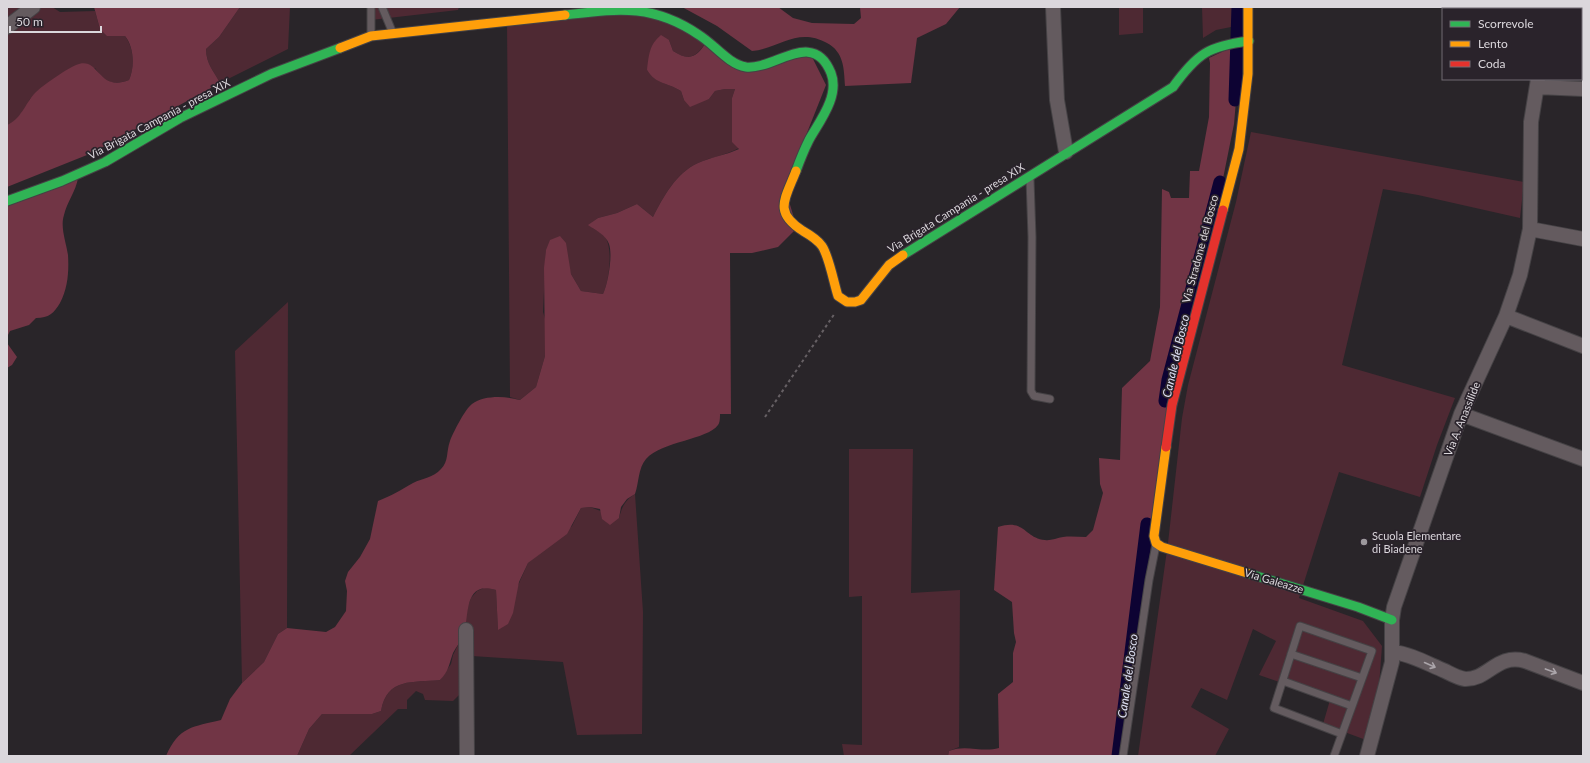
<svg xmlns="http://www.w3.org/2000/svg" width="1590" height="763" font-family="Lato,sans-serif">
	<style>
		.green { fill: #4e2933 }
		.forest { fill: #713545 }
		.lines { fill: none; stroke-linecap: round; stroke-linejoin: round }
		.canal { stroke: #0d0333; stroke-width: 13 }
		.lane-casing { stroke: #454245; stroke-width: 9 }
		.street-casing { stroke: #454245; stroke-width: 16 }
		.fast-casing { stroke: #454245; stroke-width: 11 }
		.slow-casing { stroke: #454245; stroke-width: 11 }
		.jam-casing { stroke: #454245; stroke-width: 11 }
		.path { stroke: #666064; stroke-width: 2; stroke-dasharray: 3 3; stroke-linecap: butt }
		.lane { stroke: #645b5f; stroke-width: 7 }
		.street { stroke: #645b5f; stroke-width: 14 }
		.fast { stroke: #30b455; stroke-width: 9 }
		.slow { stroke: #ff9f0a; stroke-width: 9 }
		.jam { stroke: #e5322d; stroke-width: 9 }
		.oneway { stroke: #aba5aa }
		.poi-dot { fill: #9d999d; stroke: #2a232b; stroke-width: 1.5 }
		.labels { text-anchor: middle; stroke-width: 3.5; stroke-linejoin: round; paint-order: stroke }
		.street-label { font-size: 11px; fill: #dbd7dc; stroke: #2a232b }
		.poi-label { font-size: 11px; fill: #dbd7dc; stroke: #2a232b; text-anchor: start }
		.water-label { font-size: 12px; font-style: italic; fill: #dfe2f5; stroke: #2a232b }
	</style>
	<rect width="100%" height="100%" fill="#292529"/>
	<path class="green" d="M7,7H52L60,12L95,11L100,29L125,36C134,48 135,67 129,80C113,86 104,82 95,68L30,99C26,109 17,121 7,125Z
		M240,7H290L288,49L220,83C214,71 206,64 206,49L219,37Z
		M371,7H459L458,10L371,20Z
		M1119,7H1143V33L1119,35Z
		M1202,7H1241V25L1216,30L1203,38Z
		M648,13L707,41C696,57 690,62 673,51L669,40L647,70C657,85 667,82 681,91L684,100L709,99L715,91L725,89H735L732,98L739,148C726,155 712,157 698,163C676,173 664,196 653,217L637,204L617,213L598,218L589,225C593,229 600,231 604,236C614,246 609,282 603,294L581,291L571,274L568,264L546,250L543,312L546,322L545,356L536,387L520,400L510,397L507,22Z
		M1251,132L1524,182L1520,218L1418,195L1383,189L1342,365L1455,398L1437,445L1420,497L1339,472L1299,598L1363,621L1382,646L1379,686L1366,740L1323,724L1330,700L1259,675L1276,641L1253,629L1227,700L1201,688L1191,707L1229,729L1215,756H1138L1168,543L1182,418L1188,385L1236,202Z
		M288,302L287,628L278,634L264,662L242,683L235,351Z
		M849,449H913L911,593L960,590L959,747L949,751L948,756H844L842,744L862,745V596L849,597Z
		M635,494L643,612L642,734L577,735L563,662L472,656L462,692L453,701L425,700L423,694L416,691L407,700V709H398L349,756H297L309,729L322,714H372L381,711C387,677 413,683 440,680L451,664L453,655L462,637L467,608L471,598L477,591L486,587L496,590L498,630L528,563L572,526L581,508L590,507L619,518C622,507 625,500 635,494Z"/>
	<path class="forest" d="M94,7H240L219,37L206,49C206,64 214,71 220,83L92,153L7,187V125C21,119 25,104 35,93C43,85 65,70 76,65C100,55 97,93 129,80C135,67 134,47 125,36H107L100,29Z
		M682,7H778L793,18L812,23L854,24L861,18L860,7H960L946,24L917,38L911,83L845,86C844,69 844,52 827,43C797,27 781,48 752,51L717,26Z
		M661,35L669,40L673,51C690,62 697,57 707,41L737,64L811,55L826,85L785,188L797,228L778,247L752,253H730L731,414H720C720,417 720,423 718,425C707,440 662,441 646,459C638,468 639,483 635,494L627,499L621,507L619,518L610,525L602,519L600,509L590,507L581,508L567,534L528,563L519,582L513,613L508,624L498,630L496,590C462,580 470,618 463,637C460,642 456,647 453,653C449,664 449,671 440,680C413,683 387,677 381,711L372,714H322L309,729L297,756H166C179,726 193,727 221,720L230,699L242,683L264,662L278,634L287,628L326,632L335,627L346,611L347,591L345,581L348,572L360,557L370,539L378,501C391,496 401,490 413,483C423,478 433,478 441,469C449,461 446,452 450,441C453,433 465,409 472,404C484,395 506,396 520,400L536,387L545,356L544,268L546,250L550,240L560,236L566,243L571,274L581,291L603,294C608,284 613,255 609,244C606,235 595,230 588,225L598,218L617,213L637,204L653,217C664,196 676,173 698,163C711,157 726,155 739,149L732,142V98L735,89H725L715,91L709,99L690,107L684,100L681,91C667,82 656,85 647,70C649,55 649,45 661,35Z
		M1241,43L1234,124L1150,541L1119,756H948L949,751C966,744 982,753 999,748L998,694L1013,682V653L1016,642L1014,633L1012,602L994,590L998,527C1025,518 1024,538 1045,540C1050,541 1057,538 1063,537C1071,536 1078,537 1086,537L1093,530L1103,493L1100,484L1099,458L1120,460L1122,388L1150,361L1160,307L1162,189L1169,192L1171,198H1189L1190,171H1199L1209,117L1210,63L1209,58Z
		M78,178C76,191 67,202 64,215C60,227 66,242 68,255C69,271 68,288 60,303C54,313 49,318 36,318L29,325L10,331L7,337V206Z
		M7,343L17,357L12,365L7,368Z"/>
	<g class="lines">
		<path class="canal" d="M1235,100L1238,7
			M1165,401L1168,380L1220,182
			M1118,756L1147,524"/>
		<defs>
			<path id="lane" d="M371,7V35
				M382,7L392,31
				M1030,179L1032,237L1031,391L1034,396L1050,399
				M1291,654L1362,678
				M1283,681L1352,706
				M1123,756L1149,580L1156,545
				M1334,756L1372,651L1300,626L1274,708L1342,734"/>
			<path id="street" d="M1053,7L1057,100L1066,152
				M1549,9L1550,7
				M7,27L33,7
				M1537,87L1583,89
				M1530,229L1583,239
				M1506,316L1583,346
				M1461,414L1583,459
				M466,630L467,756
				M1393,652C1411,654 1428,664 1445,671C1451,674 1458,678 1465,679C1488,680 1497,653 1525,661L1583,683
				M1367,756L1392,662V620L1394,607L1461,414L1506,316L1520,275L1530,229L1531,122L1538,79"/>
			<path id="fast" d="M565,15C617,9 652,3 699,35C714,44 728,64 746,67C775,70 813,28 831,73C840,96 819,122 809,140C804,150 800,160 796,171
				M7,201L62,181L105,162L180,118L271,74L340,48
				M903,255L1173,87C1197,54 1208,46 1249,41
				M1247,573L1358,607L1392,620"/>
			<path id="slow" d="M340,48L371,36L565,15
				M796,171C785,199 773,212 803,231C810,235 817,239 822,246C829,256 834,284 838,296L847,302H855L861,300L889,265L903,255
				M1223,210L1239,149L1248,74V7
				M1166,447L1154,536L1156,543L1162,547L1247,573"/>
			<path id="jam" d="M1166,447L1172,405L1223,210"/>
		</defs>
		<use href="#lane" class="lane-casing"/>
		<use href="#street" class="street-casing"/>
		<use href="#fast" class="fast-casing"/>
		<use href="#slow" class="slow-casing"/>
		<use href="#jam" class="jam-casing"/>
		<path class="path" d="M765,417L835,313"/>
		<use href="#lane" class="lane"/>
		<use href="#street" class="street"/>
		<use href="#fast" class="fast"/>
		<use href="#slow" class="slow"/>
		<use href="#jam" class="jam"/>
	</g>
	<defs><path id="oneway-shaft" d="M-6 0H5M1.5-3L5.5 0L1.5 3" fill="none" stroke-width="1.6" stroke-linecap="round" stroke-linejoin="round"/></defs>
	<g class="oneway">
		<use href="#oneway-shaft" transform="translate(1430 665) rotate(24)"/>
		<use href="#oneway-shaft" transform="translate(1551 671) rotate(20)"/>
	</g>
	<circle class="poi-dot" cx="1364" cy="542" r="4"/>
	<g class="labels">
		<g class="street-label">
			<text transform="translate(159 119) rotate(-28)" y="4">Via Brigata Campania - presa XIX</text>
			<text transform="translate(956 208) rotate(-32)" y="4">Via Brigata Campania - presa XIX</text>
			<text transform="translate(1200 249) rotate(-75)" y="4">Via Stradone del Bosco</text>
			<text transform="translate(1462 419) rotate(-68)" y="4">Via A. Anassilide</text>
			<text transform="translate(1274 581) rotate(17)" y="4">Via Galeazze</text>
		</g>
		<g class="poi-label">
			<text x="1372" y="540">Scuola Elementare<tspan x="1372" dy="13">di Biadene</tspan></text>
		</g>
		<g class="water-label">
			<text transform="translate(1176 356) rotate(-77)" y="4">Canale del Bosco</text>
			<text transform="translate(1128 676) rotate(-82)" y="4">Canale del Bosco</text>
		</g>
	</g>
	<rect width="1590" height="763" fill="none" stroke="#dbd7dc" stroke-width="16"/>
	<rect x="1442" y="8" width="140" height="72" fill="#2a232b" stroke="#716b72"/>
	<rect x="1450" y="21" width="20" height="6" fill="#30b455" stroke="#716b72"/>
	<text x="1478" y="28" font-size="12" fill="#dbd7dc">Scorrevole</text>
	<rect x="1450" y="41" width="20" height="6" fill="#ff9f0a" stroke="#716b72"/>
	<text x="1478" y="48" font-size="12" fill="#dbd7dc">Lento</text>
	<rect x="1450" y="61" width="20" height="6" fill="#e5322d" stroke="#716b72"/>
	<text x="1478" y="68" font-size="12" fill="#dbd7dc">Coda</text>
	<path d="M10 26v6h91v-6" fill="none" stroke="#dbd7dc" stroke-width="2"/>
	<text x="16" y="26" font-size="12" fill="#dbd7dc" stroke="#2a232b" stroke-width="3" paint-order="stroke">50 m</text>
</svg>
